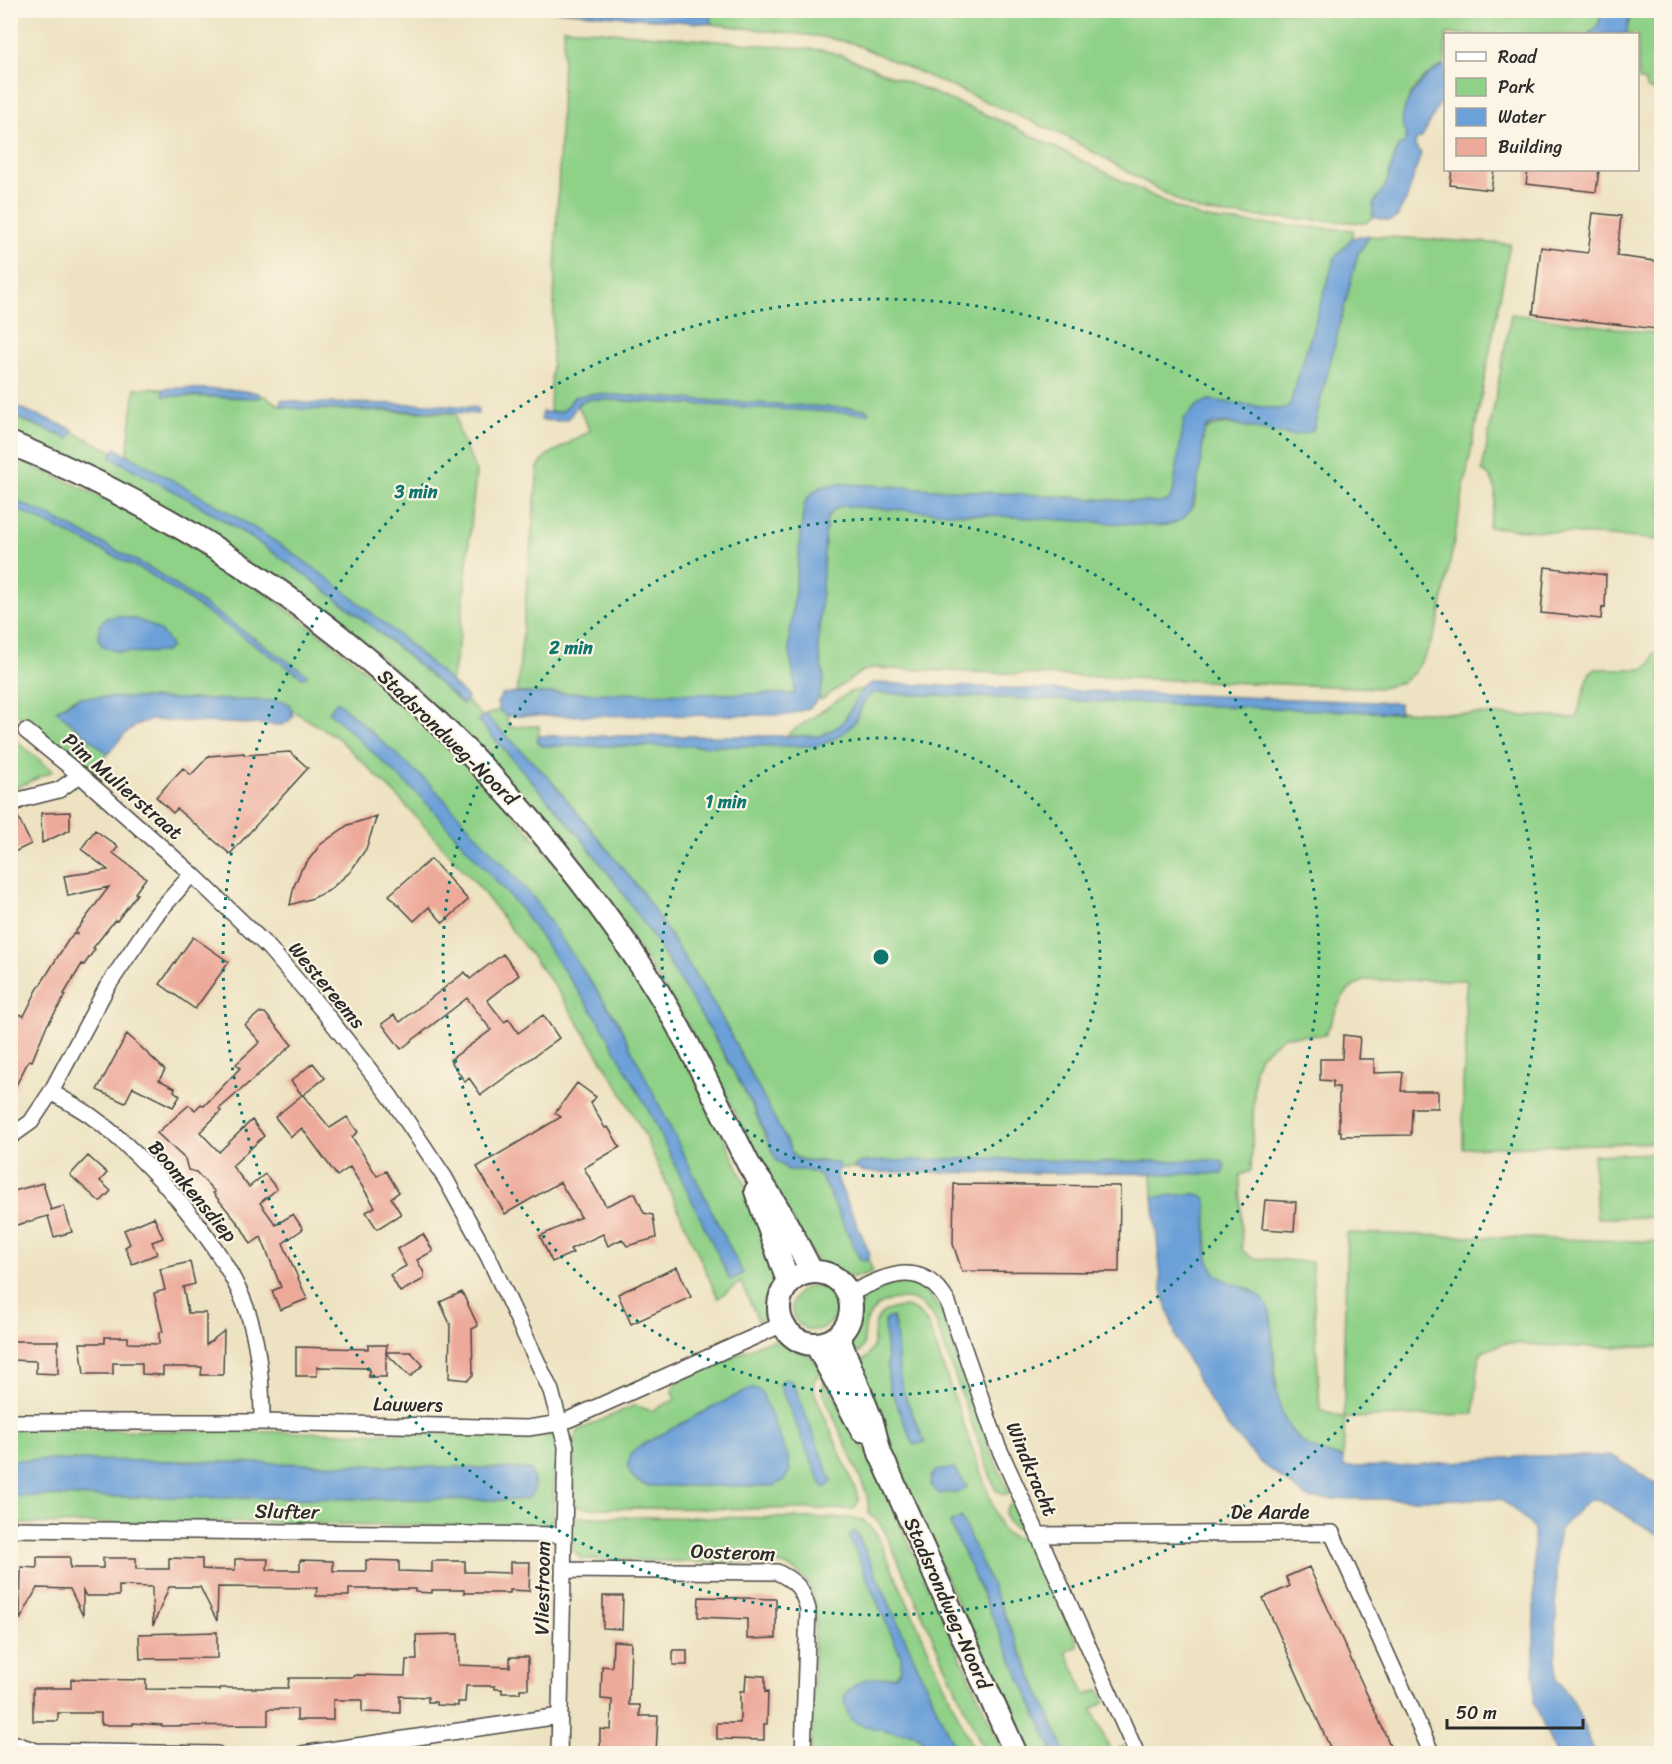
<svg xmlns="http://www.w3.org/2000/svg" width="1672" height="1764" font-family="Sriracha,sans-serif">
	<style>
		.green { fill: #90d188; stroke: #5e7e5a; stroke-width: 1.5; fill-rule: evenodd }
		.water { fill: #6ca0d8; stroke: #4c6682; stroke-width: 1.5 }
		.building { fill: #edaa9b }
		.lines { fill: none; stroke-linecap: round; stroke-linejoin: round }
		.street-casing { stroke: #484642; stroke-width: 18 }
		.primary-casing { stroke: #484642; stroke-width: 26 }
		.street { stroke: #fff; stroke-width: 15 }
		.primary { stroke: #fff; stroke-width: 22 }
		.ring { fill: none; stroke: #0f766e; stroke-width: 3; stroke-dasharray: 3 6 }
		.labels { text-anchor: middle; stroke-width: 4.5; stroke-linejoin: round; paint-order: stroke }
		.street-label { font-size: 20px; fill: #2b2b2b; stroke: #fcf5e5 }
		.centre { fill: #0f766e; stroke: #fcf5e5; stroke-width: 3 }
		.ring-label { font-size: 18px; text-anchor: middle; font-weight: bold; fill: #0f766e; stroke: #fcf5e5; stroke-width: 4.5; stroke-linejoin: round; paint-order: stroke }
	</style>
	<rect width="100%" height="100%" fill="#fcf5e5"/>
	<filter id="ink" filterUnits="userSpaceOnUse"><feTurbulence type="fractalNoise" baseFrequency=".0167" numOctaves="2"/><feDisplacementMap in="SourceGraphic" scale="12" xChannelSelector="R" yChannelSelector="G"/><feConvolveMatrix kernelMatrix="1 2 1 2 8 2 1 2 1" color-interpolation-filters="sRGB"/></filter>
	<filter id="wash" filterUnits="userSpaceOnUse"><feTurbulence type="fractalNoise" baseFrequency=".008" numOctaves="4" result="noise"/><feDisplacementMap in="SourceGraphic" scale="24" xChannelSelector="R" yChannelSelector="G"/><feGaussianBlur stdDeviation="1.35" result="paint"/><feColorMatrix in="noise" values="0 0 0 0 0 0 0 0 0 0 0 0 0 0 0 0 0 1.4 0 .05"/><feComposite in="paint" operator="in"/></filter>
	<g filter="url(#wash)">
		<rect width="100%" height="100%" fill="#ede2c1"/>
		<path class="green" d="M639,11H1602C1600,21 1598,29 1588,34H1446L1445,65C1419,74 1394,109 1407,135L1404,144L1398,146L1386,185L1372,213L1373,217L1366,223L1228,215L1200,211L1184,204L1067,137L852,43L823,37L711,24L710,15Z
			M1631,11H1661V88L1657,87L1653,91L1646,88L1645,82L1638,79V34H1626Z
			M564,28L823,50L841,55L1006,123L1177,208L1203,218L1221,221L1353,230L1352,238L1335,257L1290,404L1285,409H1277L1209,400L1182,437L1173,495L1168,501L1160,503L869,485C842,485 817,477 804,505L789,646L795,686L794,694L517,693L538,467L546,456L590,431L578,406L579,403L591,399L869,413L866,409H862L593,394L574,397C567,408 565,413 550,412Z
			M1370,236L1510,244L1440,615C1436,634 1423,666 1407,679C1399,685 1390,686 1380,688L872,668L861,672L821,700L818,699L824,679L818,648L826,524C827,514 832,511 841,506H1194L1204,432C1220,414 1267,434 1290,435C1297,435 1306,432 1313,430L1358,253Z
			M1511,314L1661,334V540L1488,527C1494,509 1503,481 1482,471Z
			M135,388L163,389L164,396L259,398L260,396H265L279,405L303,409L456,413L459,432L476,472L460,635L451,682L408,643L308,564L228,512L127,455Z
			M10,415L69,439L73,432L113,451L110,457C144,475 178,492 211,512C301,567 384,633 462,704L466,700L482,716L478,720C541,791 607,862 657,943C689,994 720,1046 749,1100C762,1123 767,1152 788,1170H806L821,1176L860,1259L864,1261L868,1259L873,1271L864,1275L851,1277L817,1262L771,1183L702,1048L611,905L567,846L480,749L372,649L11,433Z
			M10,456C74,483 136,512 195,548C331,630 465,748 563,873C634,963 693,1065 739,1170C751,1196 761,1223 770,1250C772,1256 777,1266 778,1273C778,1283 767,1316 759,1323L741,1282L718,1298L644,1134L615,1081L556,988L479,887L400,799L338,738L293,711L284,701L88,697L73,699L56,710L108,754L94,776L11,710ZM134,619L159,630L165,652H116Z
			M1654,653L1661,654V1142L1463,1148V1082L1466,1042L1465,999L1467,980H1364C1332,998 1341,1008 1325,1035L1284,1036L1260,1056L1255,1069L1251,1171L1240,1175L1242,1250L1252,1258L1312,1262L1320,1410L1344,1418V1340L1347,1233L1661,1242V1347H1573L1505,1343L1484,1350L1479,1357L1474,1414L1345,1418L1343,1458L1314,1450L1300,1440L1286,1424L1278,1403L1271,1315L1251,1289L1227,1282L1215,1273L1208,1259L1206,1201L1195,1194L1153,1197L1152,1172L1223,1174V1162L1215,1160L1104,1162L977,1158L856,1164L855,1168H840L838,1163C824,1158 807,1164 794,1156L717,1009L642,892L549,778L485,715L499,710L506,716L509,727L539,726V736L537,737L539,744L542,746L829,742L853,723L866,699L874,693L1398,713L1399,711L1576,718L1590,672L1595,669H1644L1651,663Z
			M863,689L841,725L821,736H785L850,692Z
			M11,737L53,771L11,790Z
			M1661,1153V1217L1597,1218L1593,1155Z
			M907,1283L925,1290L940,1308L990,1450L1010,1494H1002L995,1489L935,1320C928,1309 919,1300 906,1299C888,1297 871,1306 866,1324C861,1338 870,1347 853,1356L851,1339L862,1301L868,1295L891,1285Z
			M792 1308a22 22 0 1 1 44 0a22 22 0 1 1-44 0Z
			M904,1307C917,1309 923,1316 929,1327L1001,1529C1010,1540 1023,1536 1034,1545L1079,1646L1066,1652L1086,1695L1099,1690L1105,1702L1092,1709L1111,1752L1124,1746L1128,1753H1066L961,1517L950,1523L1054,1753H1026L905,1488L855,1364C860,1362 864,1360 868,1356C883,1339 859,1311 904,1307ZM894,1320L899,1374L902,1389L925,1442L914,1445L889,1386L884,1323Z
			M773,1341L781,1342L810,1356L823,1371L814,1380V1391L859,1498L856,1507L853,1509L584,1508L573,1505L574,1446V1439L579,1430L635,1405L650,1411L675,1400L672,1391L677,1381L765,1342Z
			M824,1381L855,1430L877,1473L1004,1753H985L884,1530L879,1523L869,1514L867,1494L822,1390Z
			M11,1429L555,1435L553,1519L547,1527L539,1528L240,1522L11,1524V1496L516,1500L534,1490V1480L530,1470L523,1469L178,1461L11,1460Z
			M1014,1501L1027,1530C1009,1530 996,1513 1014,1501Z
			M573,1517L849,1518L863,1520L876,1533L975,1753H957L858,1535L902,1657L901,1669L896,1676L863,1680L922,1739L930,1753H811L815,1607C812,1585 801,1569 779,1564L581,1559L572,1548Z"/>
		<path class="water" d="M639,10L710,15L711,24L554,11Z
			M1602,11H1631L1626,34H1588C1598,29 1600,21 1602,11Z
			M1445,65V99L1438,106L1422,138L1416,140L1415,146L1421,153L1407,198L1397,217L1389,221L1373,217V204L1386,185L1398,146L1404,144L1407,136C1390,115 1423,72 1445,65Z
			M1360,236H1370L1358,253L1313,430C1291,446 1228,414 1209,426C1201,431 1203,444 1202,452C1202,463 1199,473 1197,484C1192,511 1189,523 1159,526L841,506C832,511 827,514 826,524L818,648L824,679L818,699L809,708L788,715L506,716L499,710L497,703L502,695L511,693L794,694L795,686L789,646L804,505C817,477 842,485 869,485L1159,503L1168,501L1173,494L1184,419L1198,405L1209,400L1277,409H1285L1290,404L1335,257L1352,238Z
			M174,388L236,390L259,393L260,396L257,398L199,396H164L163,389Z
			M593,394L862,409L869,412L867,414L591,399L579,403L568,419L559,421L541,420L542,412C562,413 563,414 574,397Z
			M281,400L305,403L433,404L478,408V414L432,411L303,409L280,406Z
			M10,404L74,430L69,439L11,415Z
			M115,448C180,484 246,520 307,563C364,604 417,650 468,698L463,704C384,633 301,566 210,512C177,492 143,475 110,457Z
			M11,499L46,514L152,569L308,675L304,678L148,573L43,521L11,507Z
			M118,616C139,619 163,625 171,647L165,652C150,652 104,657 99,640C98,636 99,630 99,625L106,618Z
			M873,683L1399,703V713L874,693C861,698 861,714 853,724C843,735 830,742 816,746H542L537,740L539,736H821C827,732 836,729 841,724C854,712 855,689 873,683Z
			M80,697L284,701L290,705L293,716L288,722L282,725L149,720C130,725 120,738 108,754L56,710Z
			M337,701L432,786L533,897L618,1022L743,1274L730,1280L650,1113L599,1021L521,909L422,798L329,712Z
			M485,715L549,778L642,892L717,1009L794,1156L800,1160L838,1163L840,1168L837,1173L838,1181L870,1254L868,1259L864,1261L860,1259L821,1176L806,1170H788L776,1160L755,1110L718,1043L655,940L618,886L578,834L478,720Z
			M977,1158L1104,1162L1215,1160L1223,1162L1225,1168L1223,1174L865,1172L855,1168L856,1164L862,1162Z
			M1195,1194L1203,1197L1207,1201C1207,1219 1205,1240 1208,1258C1215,1295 1260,1275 1271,1315C1274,1352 1269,1416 1301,1441C1313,1451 1329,1454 1343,1458L1344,1467L1399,1466L1532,1456H1608L1616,1458L1661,1487V1536L1600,1500L1593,1499L1586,1502L1560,1529L1556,1553V1679L1573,1701L1595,1753H1555L1534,1702V1528L1509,1505L1499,1499H1309L1259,1461L1227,1426L1204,1391L1177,1340L1162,1290L1153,1197Z
			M892,1317C900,1336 896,1357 900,1377C904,1400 916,1421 925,1442L914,1445L889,1386L884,1322L886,1319Z
			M783,1380H790L794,1385L832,1482L825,1488L821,1484L779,1384Z
			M749,1389H757L762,1393L788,1457L790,1471L784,1480L774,1486H648C632,1482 621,1466 634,1451C638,1446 648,1442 653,1439C685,1421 717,1405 749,1389Z
			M11,1460L178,1461L523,1469L530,1470C535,1481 536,1488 529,1498L516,1500L11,1496Z
			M954,1468L967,1487L961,1491L939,1494L931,1485V1477L936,1471Z
			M961,1517L1066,1753H1054L950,1523Z
			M854,1531L858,1535L957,1753H930L922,1740L915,1734C900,1732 861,1729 851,1719C846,1713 845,1704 844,1696C860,1675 872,1679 896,1676L901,1669V1657L849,1537Z"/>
		<g id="blocks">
			<path class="building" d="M1452,170H1494L1491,190L1450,185Z
				M1528,170H1599L1596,192L1526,184Z
				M1593,213L1621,216L1617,256L1662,262V282L1656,329L1533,314L1541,247L1588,253Z
				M1545,567L1606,575L1605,608L1602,607L1601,619L1541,613Z
				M290,752L308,768L230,854L177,809L173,813L156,797L183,768L191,775L209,756L244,753V755Z
				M70,812V830L42,843L41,813Z
				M16,813L31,844L10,854V815Z
				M377,816L366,849L350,872L328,891L313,898L290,905L294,886L301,870L320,845L348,825Z
				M95,830L118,847L113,853L146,878L135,893L137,894L117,921L115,920L93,948L95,949L84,965L82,964L64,994L66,995L46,1027L32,1061L29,1060L10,1097V1032L20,1014L24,1016L37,990L67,942L74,933L77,934L76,931L109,887L68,896L64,876L108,870L81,849Z
				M431,859L468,900L443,923L429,907L414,921L389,895Z
				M193,937L229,962L195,1009L160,984Z
				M503,954L519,975L487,1000L504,1022L509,1019L518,1033L543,1015L559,1038L481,1095L469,1078L465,1082L450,1060L491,1030L467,998L401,1049L382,1024L394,1015L400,1022L465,972L470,979Z
				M259,1013H265L292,1045L219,1109L221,1111L200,1132L219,1152L252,1120L264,1136L232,1166L249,1187L265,1174L277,1189L260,1203L276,1225L293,1214L303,1229L283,1243L307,1299L280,1310L272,1291L281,1287L261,1237L251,1244L241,1227L213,1193L215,1192L196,1172L188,1170L185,1159L157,1133L189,1105L195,1110L201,1104L204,1106L240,1068L236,1064L260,1042L245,1025Z
				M127,1034L165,1070L159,1080L175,1088L174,1091L180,1096L173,1107L133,1087L125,1103L97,1090Z
				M1343,1035L1360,1037L1358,1059H1374V1073L1403,1072L1401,1091H1438V1108H1412L1411,1135L1341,1136V1131H1339V1087H1333V1081L1320,1080V1059H1342Z
				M313,1063L325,1078L303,1095L330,1128L347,1117L358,1132L352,1137L377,1176L386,1171L399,1192L391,1198L401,1214L377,1229L366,1212L375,1207L350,1167L337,1176L302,1128L291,1137L275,1117L302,1095L291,1081Z
				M577,1083L596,1097L591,1103L605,1128L608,1127L620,1147L584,1168L606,1206L635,1193L644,1213L653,1215L656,1238L627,1246L622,1239L608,1246L603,1234L570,1249L573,1253L552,1262L540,1236L581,1217L560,1182L505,1214L477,1167L561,1117L555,1113Z
				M88,1156L107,1173L100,1181L111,1191L100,1202L70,1175Z
				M43,1183L51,1210L64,1206L72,1232L54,1237L48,1216L10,1227V1192Z
				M954,1184L1120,1186L1119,1272L962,1271L953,1244Z
				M1265,1200L1296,1202L1294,1231L1262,1229Z
				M154,1217L163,1238L152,1242L157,1254L132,1264L125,1247L130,1244L124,1230Z
				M423,1234L433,1251L417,1260L424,1273V1279L400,1292L390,1275L406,1266L397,1249Z
				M190,1262L195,1284L183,1287L188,1313H206V1345L224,1331L223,1375H201L202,1367H163V1375L142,1374V1363H113V1374H84L80,1343H105V1337H128V1343L159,1344V1332H163L154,1293L165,1290L160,1269Z
				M677,1267L691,1297L631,1324L618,1294Z
				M462,1292L478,1326L472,1329L473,1375L468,1380L449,1378L450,1324L440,1302Z
				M10,1341H58V1374L36,1373V1361L10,1360Z
				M368,1345H387L386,1352H411L423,1365L410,1377L386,1353V1377H369V1368L317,1367V1376H296V1347L368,1349Z
				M37,1557H70V1568H103V1558H136V1569H169V1558L202,1559V1569L218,1570H235V1559H268L267,1570H300V1560L333,1561V1571H366V1560L399,1561V1571L432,1572V1561H465V1572H481L510,1573V1562H530L529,1591L510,1590V1593H464V1590H432V1593L415,1592V1589H349V1596H316L317,1588L218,1587L217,1621L200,1587H169L153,1626L152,1587L119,1586V1596H86L83,1591V1616L70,1589L37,1588L20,1620L21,1567L37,1568Z
				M1309,1567L1387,1738L1393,1754H1333L1275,1625L1263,1598L1290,1586L1286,1577Z
				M603,1596H623L622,1629L603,1628Z
				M699,1597L776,1599V1638L747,1639V1619L698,1617Z
				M217,1632V1658L140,1659L139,1634Z
				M458,1634L459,1665L510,1667V1657H528V1689H520V1693H502V1689H495V1686H466L465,1702H458V1706L436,1705V1702H428V1697L400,1696V1713L362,1712V1700H333V1720H297V1709H268V1725L162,1726V1725L133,1723V1725H102V1723H101V1713H58V1721H33V1688H71V1679L146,1680V1689L220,1690V1688H288L289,1678H326V1677H354L355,1675L405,1676L406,1660H417L416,1635Z
				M613,1641L631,1642L629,1705H640V1716H658L656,1754H600V1729L611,1730L612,1700L601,1699L602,1666L612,1667Z
				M673,1650H687V1665H673Z
				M746,1675L765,1676V1692L768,1691L767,1724H764V1740L717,1739V1723H740V1691H745Z"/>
		</g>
	</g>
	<g filter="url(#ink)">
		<use href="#blocks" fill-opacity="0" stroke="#484642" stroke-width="1.5"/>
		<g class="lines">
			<defs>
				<path id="street" d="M26,731L80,775L192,874L269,948L324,1012L390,1096L445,1178L489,1258L551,1391L566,1446L559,1754
					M10,805L23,799L59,790L80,775
					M51,1092C64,1100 79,1107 91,1116C148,1157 233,1254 251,1323C260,1355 262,1389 262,1422
					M10,1137L31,1122L51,1092L107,987L155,916L192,874
					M849,1294C886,1276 922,1256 948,1303L997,1444L1137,1754
					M10,1422H262L528,1428L561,1423L783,1324
					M10,1529L564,1535
					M1038,1535L1332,1533L1432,1754
					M564,1570L777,1572C797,1582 802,1588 808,1609L803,1754
					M10,1742L36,1751L217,1754
					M302,1754L560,1716"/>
				<path id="primary" d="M10,443C274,551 493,739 648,976C687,1036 716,1101 749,1165C755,1175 763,1184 769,1194C785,1219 798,1246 812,1272
					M756,1191L789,1284
					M779 1308a36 36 0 1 1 72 0a36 36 0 1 1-72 0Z
					M838,1336L872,1422L880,1453L1016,1754
					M816,1344L862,1430"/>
			</defs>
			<use href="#street" class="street-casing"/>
			<use href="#primary" class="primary-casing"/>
			<use href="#street" class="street"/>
			<use href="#primary" class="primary"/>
		</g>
	</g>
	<g class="ring">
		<circle cx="881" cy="957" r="219"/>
		<circle cx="881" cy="957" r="438"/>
		<circle cx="881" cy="957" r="658"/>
	</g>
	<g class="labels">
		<g class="street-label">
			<text transform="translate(448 737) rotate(44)" y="7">Stadsrondweg-Noord</text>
			<text transform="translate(123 786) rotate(41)" y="7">Pim Mulierstraat</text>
			<text transform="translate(327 985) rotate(50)" y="7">Westereems</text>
			<text transform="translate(193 1191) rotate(50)" y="7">Boomkensdiep</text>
			<text transform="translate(408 1404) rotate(1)" y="7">Lauwers</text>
			<text transform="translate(1032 1469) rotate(67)" y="7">Windkracht</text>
			<text transform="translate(287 1511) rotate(1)" y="7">Slufter</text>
			<text x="1270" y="1519">De Aarde</text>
			<text transform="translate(733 1552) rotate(2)" y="7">Oosterom</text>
			<text transform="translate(542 1588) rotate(-89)" y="7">Vliestroom</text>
			<text transform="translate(948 1603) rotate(66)" y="7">Stadsrondweg-Noord</text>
		</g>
	</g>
	<circle cx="881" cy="957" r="9" class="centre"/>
	<g class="ring-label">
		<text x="416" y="498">3 min</text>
		<text x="571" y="654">2 min</text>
		<text x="726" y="808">1 min</text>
	</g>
	<rect width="1672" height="1764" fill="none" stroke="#fcf5e5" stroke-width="36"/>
	<rect x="1444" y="33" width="195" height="138" fill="#fcf5e5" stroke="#a8a49b" stroke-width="1.5"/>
	<rect x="1456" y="52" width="30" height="9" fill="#ffffff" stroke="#a8a49b" stroke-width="1.5"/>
	<text x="1498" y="63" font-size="18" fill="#2b2b2b">Road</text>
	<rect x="1456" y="78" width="30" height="18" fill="#90d188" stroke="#a8a49b" stroke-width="1.5"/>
	<text x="1498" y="93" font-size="18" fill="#2b2b2b">Park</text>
	<rect x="1456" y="108" width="30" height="18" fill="#6ca0d8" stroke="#a8a49b" stroke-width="1.5"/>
	<text x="1498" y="123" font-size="18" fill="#2b2b2b">Water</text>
	<rect x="1456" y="138" width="30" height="18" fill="#edaa9b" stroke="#a8a49b" stroke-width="1.5"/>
	<text x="1498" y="153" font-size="18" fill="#2b2b2b">Building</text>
	<path d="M1447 1719v9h136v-9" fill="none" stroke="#2b2b2b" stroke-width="3"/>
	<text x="1456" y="1719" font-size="18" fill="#2b2b2b" stroke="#fcf5e5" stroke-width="4.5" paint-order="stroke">50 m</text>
</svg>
